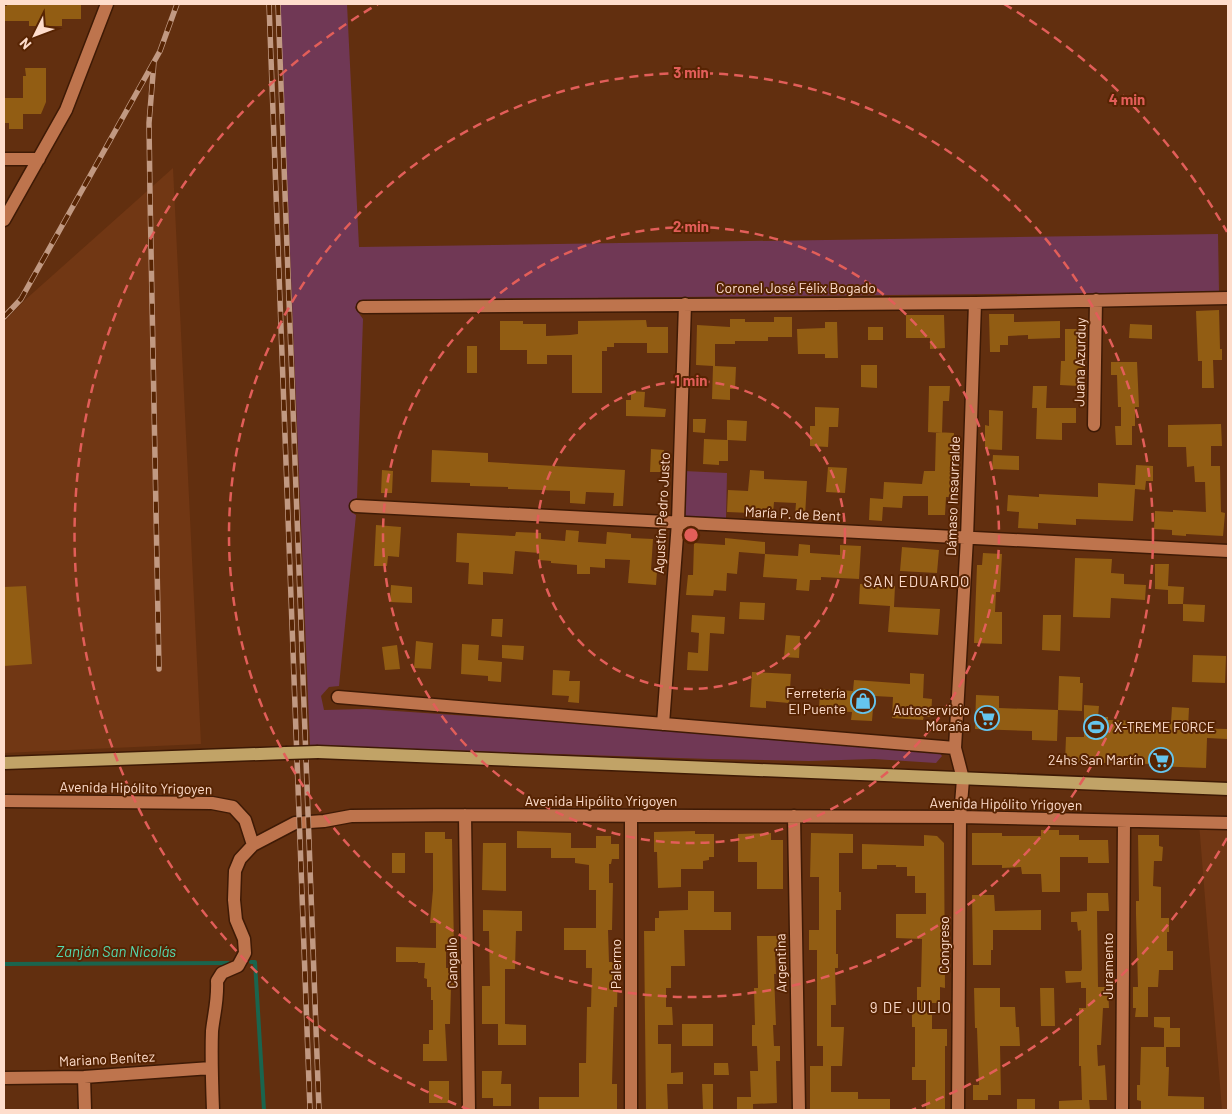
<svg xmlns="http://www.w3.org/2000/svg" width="1232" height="1114" font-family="Barlow,sans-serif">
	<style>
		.built { fill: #713714 }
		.green { fill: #703855 }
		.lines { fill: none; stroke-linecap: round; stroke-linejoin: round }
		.stream { stroke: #1a654e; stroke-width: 4 }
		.building { fill: #925d13 }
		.minor-casing { stroke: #3e1a05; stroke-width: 15 }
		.major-casing { stroke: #3e1a05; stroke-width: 15 }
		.minor { stroke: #be744d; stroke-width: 12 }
		.major { stroke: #c1a367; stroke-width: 12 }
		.rail-casing { stroke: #c19982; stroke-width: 5.5 }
		.rail { stroke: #572403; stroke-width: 4; stroke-dasharray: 11; stroke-linecap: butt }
		.major-bridge-casing { stroke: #3e1a05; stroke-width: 15; stroke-linecap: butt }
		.major-bridge { stroke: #c1a367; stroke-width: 12 }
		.ring { fill: none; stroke: #e25e59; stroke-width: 2.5; stroke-dasharray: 9 6 }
		.labels { text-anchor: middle; stroke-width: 4; stroke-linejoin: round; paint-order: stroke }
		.street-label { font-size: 14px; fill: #feddcc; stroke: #572403 }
		.poi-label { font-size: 14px; fill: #feddcc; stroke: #572403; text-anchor: end }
		.neighbourhood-label { font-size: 15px; letter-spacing: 1px; fill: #fad9c9; stroke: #572403 }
		.water-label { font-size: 15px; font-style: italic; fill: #55daaf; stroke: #572403 }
		.centre { fill: #e25e59; stroke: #572403; stroke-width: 2.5 }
		.ring-label { font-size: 15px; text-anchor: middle; font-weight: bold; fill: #e25e59; stroke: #572403; stroke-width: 4; stroke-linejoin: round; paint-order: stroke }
	</style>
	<rect width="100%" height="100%" fill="#622f0f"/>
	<path class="built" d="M173,168L201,744L4,753V322L25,300Z
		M1199,823H1228V1110H1222Z"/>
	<path class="green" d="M280,4H347L359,247L1218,234L1219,292L359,300L355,308L363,319L357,498L350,502L351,512L356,515L339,686L329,687L321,696L324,710L366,709L648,728L938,751L942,756L936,763L874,759L809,761L710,759L310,746Z
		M684,471L727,473L726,519L682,518Z"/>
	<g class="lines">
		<path class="stream" d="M251,962H255L264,1110
			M4,964L228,963"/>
	</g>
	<path class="building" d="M7,4H81V19H62V26H29V21H4V6H7Z
		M25,68H46V102L41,114H23V129H9V123H4V98H23V76H26Z
		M1219,310L1220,349H1222V360H1213L1214,388H1202V361H1198L1196,311Z
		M989,314H1014V322L1060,321V338L1028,339V335L1008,336V345H1000V352H990Z
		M906,315H944L945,348L930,349V338H906Z
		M774,317H792V337H768V341H735V344H715V366L736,367L735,389H730V400L712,399L713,366L696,365L697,325L730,327V319H745V322H774Z
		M646,320L647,327H668V353H647V343H614V347H607V351H602V393H572V355H547V364H527V350H500V321H523V324H546V336L570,335L578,334V321Z
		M825,322H837L838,358H825V354H798L797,329L825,328Z
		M1130,324L1152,325V339L1129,338Z
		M868,327H883V340H868Z
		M1065,329H1086L1084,373H1079V386L1060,385L1061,361H1065Z
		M467,346H477V373H467Z
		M1111,362H1137L1139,407H1135V426H1132V445H1116L1115,426H1121V407H1118L1117,375H1111Z
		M861,365H877V388L861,387Z
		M929,386H950L949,401H943L942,433L928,432Z
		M1033,386H1047L1046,408H1076V423H1062V440L1036,439L1037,408H1032Z
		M631,391L645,392L644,407L666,409L665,417L626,416V400H631Z
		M815,407L839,408L838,427H829L828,447L810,446V426H815Z
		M989,410L1003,411L1002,450L985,449V425L989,426Z
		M693,419H706L705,433L693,432Z
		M727,420L747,421L746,441L728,440V461H719V465L703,464L704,439L727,440Z
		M1221,424L1222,446H1211V466H1220L1221,512L1225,513L1223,536L1186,534V536L1172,535V530L1154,529L1155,511L1173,512V510L1206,512L1205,482H1195L1194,466L1187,467L1186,447H1168V425Z
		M936,432L954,433L952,497H946L945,515H928V496H903L902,508L883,507L882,521L869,520L870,498L883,499L884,482L922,484L924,471H935Z
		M651,449L664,450L663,472H650Z
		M432,450L488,453V462L625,470L623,506H613L614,493L586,492L585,504L570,503V491L508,489V487L470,486V483L431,482Z
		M993,455L1019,456V470L992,469Z
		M1136,465L1153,466V481H1146L1145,490L1135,489L1133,521L1076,519V525L1038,523V529L1018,528L1019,512L1007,511L1008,495L1039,497V494L1098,497V483L1135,485Z
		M828,467L847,468L845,493L826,492Z
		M382,470L393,471L392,493H381Z
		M750,470L764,471V479L807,481L805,517L795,516L796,503L774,502L773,514L727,512L728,490L748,491Z
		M376,525L401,527L399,557L388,556L387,566H374Z
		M566,530L579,531L578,542L606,544L607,532L631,534V538L653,539L651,570L657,571L656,585L628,583L630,560L605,559V568L590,567V574H577V565L551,563V561L539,560V553L515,551L513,574L483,572V585L468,584L469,563L456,562L457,533L515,536L516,532L541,533V539L565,541Z
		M725,538L765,542V554L739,552L737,574L727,573L726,591L714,590L713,596L686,595L688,575H693L694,543L725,545Z
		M799,544L810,545V553L840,555V545L861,546L859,579L821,577V580H810L809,591L796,590L797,579L763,577L765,554L798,556Z
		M902,547L939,550L937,573L900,571Z
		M983,553L1002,554L1000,592H996L995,612H1002V644L974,643L977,565H982Z
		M1075,558L1112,559L1111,573L1124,574V584L1146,585L1145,600L1111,598L1110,618L1073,617Z
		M1155,564H1169L1168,586L1184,587L1183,604H1168V590L1155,589Z
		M860,584L895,586L894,607L940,609L938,635L888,632L890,606L859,604Z
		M391,585L412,587V603L390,602Z
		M26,586L32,664L4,666V587Z
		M740,602L765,603L764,620L739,619Z
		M1183,604L1205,605L1204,622L1183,621Z
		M692,615L725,617L724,634L710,633L708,671L687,670L688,652L698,653L699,633L691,632Z
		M1043,615H1061L1060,651L1042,650Z
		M492,619H503L502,637L491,636Z
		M786,635L800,636L799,658L784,657Z
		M416,641L433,643L431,669L414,668Z
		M462,644L479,645L478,660L502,662L501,682L488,681V676L461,674Z
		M397,645L400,669L385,670L382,647Z
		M502,645L524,646L523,660L502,658Z
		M1193,655L1226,656L1225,683L1192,682Z
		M553,670L570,671L569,681H580L579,703L568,702L569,696L552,695Z
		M752,672L791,674L789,703L766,701V708L750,707Z
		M910,673L924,674L923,698L932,699L931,717L924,716L923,720L892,718L893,697L874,696L872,721L851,720L852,712L819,710L820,689L853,691L854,680L910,684Z
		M1059,676L1080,677V683H1083L1082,711L1058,710Z
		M976,695L999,696V708L1058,710L1057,741L1032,740V731L975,729Z
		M1084,705L1099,706L1098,717H1108V720L1171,722L1172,707L1189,708L1188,728L1227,729V739L1207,738L1206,768L1153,766V764L1065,762L1066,737H1084Z
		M1041,830H1059V835H1079V840H1108L1109,863H1088V857H1060V892H1042L1041,874H1022L1021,867L1002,868V865H972V833H1002V836H1041Z
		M517,831L571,833V848H596V836H611V844H619V859H612L611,864H609V883H613L612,930H608L609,962H618L617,1007H614L612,1084H617V1110H539V1097H579V1063H586L587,1007H591L592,968H586V950H564V928H596V890H589V865L575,863V858H551V848H517Z
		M695,831V834H714V857H709V860L703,861V869H681V887L658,888L657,852H654V832Z
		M425,832H445V839H452L454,948H446V968H454V987H451L450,1024H445L447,1061H423V1044H429V1030H433V1000H431V987H427V979L424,978L425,963H418V962H396V947L436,948V923H430L433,890V853H425Z
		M771,833V840H783V889H757V862H738V834Z
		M811,833L853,834V853H839V892H841V910H836V954H838V968H835L836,1005H831V1027H844L842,1066H823V1046H817V950H809V930H819V877H810Z
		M924,835L937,836L944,843L945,988L940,987V1003H932V1029H947V1046H945V1110H926V1080H912V1067H915V1027H912V1009H917V987H921L922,939L896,938V914H926V893H915V876H907V867H896V865H877V869H862V844L924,846Z
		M1138,835H1159V846L1163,847L1162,861H1154L1153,886L1161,887V918H1169V932H1167V951H1173V970H1159L1158,987H1148V1017H1135L1136,1008H1133V987H1138L1136,914V901H1139Z
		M483,843H506V891L482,890Z
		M392,853H405V873H392Z
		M688,891H714V912H731V930H684L685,966H671V988H666V1007H672L673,1025H658V1044H671V1073L683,1072V1084H667L668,1110H646L644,931H655V918H659V911L688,910Z
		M1087,893H1108L1109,911H1097L1098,987H1108L1109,1008H1103L1101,1045H1097L1098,1066L1105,1065L1107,1100H1082L1081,1066H1079V1008H1086V988H1081V982L1066,983L1065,971H1081L1082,969L1081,930L1078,931L1077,922H1071V912L1087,911Z
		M972,895H994L995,911L1041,910V930H993V950H991V965H973Z
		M483,910L522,911V931H516L515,969H505V1024L526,1025V1045H498V1024H482V986H490L489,931H483Z
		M757,936H778V949H775L776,974H774L776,1025H773L774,1046H780V1061H776L777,1103L753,1104V1110H737V1097H751L750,1071H758L757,1046H752V1025H755L754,988H758Z
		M974,988H1000V1007H1015L1016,1027H1019L1020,1046H1000L1001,1095H988V1100H973V1085H979L977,1028H975Z
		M1040,988H1054L1055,1026H1041Z
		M1154,1017H1170V1028H1180V1047H1166V1067H1169L1168,1096L1204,1097V1110H1141V1101L1137,1100V1085H1140L1141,1047H1164V1028L1154,1027Z
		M682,1024H713V1046H682Z
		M714,1063H728L729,1075H714Z
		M810,1066H831V1092H858V1099H890V1110H810Z
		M482,1071H502L501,1084H511V1106H493V1098H482Z
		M429,1081H449V1103H429Z
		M702,1084H713V1110H703Z
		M1017,1099H1035V1110H1017Z
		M1078,1100H1089L1090,1110H1059V1101Z"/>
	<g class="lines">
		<defs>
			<path id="minor" d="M4,159H39
				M4,220L66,110L107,4
				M363,307L975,303L1228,298
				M1094,425L1096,300
				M356,506L1228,551
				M338,697L955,748
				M663,724L678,522L685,304
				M4,801L212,803L233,807L245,820L253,845
				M465,815L469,1110
				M794,816L799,1110
				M631,817V1110
				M84,1077L85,1110
				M4,1078L84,1077L211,1068
				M213,1110C212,1084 211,1058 212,1031C214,1013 218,1001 217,981L222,973L238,966L245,953L244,939L236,920L234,900L235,871L240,859L253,845L295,823L324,821L351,816L465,815L960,817L1228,823
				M958,1110L960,817L963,779L955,748L967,538L975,303
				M1122,1110L1124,821"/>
			<path id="major" d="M318,752L1228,789
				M4,763L286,753"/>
		</defs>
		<use href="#minor" class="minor-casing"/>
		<use href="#major" class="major-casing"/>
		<use href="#minor" class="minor"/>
		<use href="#major" class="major"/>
		<defs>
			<path id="rail" d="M269,4L310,1110
				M278,4L319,1110
				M154,62L149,123L150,195L159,669
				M4,317L21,299L160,51L177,4"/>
		</defs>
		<use href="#rail" class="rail-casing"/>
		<use href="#rail" class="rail"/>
		<defs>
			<path id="major-bridge" d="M286,753L318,752"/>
		</defs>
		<use href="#major-bridge" class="major-bridge-casing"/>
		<use href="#major-bridge" class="major-bridge"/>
	</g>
	<g class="ring">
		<circle cx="691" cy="535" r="154"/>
		<circle cx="691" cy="535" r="308"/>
		<circle cx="691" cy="535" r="462"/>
		<path d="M1227 838A616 616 0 0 1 912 1110M470 1110A616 616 0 0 1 378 4M1004 4A616 616 0 0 1 1227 232"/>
	</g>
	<defs>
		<symbol id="shop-ring" viewBox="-11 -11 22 22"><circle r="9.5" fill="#572403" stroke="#65c5ee" stroke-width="1.5"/><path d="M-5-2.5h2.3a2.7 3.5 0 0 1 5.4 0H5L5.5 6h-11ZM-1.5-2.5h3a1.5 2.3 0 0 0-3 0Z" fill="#65c5ee"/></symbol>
		<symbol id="supermarket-ring" viewBox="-11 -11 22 22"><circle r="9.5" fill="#572403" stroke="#65c5ee" stroke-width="1.5"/><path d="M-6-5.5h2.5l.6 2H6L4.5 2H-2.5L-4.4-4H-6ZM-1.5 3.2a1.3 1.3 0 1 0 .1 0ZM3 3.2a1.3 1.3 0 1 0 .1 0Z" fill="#65c5ee"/></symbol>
		<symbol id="stadium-ring" viewBox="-11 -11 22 22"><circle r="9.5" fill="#572403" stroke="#65c5ee" stroke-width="1.5"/><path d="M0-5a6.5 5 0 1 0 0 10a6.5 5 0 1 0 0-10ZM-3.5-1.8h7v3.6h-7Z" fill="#65c5ee"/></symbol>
	</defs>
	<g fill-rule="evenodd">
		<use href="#shop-ring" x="849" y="687" width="28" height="28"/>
		<use href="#supermarket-ring" x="973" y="704" width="28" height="28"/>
		<use href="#stadium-ring" x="1082" y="713" width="28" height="28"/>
		<use href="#supermarket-ring" x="1147" y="746" width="28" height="28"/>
	</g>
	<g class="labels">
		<g class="street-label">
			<text x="796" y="293">Coronel José Félix Bogado</text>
			<text transform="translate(1080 362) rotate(-89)" y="5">Juana Azurduy</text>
			<text transform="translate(953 496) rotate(-88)" y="5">Dámaso Insaurralde</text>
			<text transform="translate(662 513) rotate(-87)" y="5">Agustín Pedro Justo</text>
			<text transform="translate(793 514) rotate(3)" y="5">María P. de Bent</text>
			<text transform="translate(136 788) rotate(1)" y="5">Avenida Hipólito Yrigoyen</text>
			<text x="601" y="806">Avenida Hipólito Yrigoyen</text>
			<text transform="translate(1006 804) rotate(1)" y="5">Avenida Hipólito Yrigoyen</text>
			<text transform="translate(944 945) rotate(-90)" y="5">Congreso</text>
			<text transform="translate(452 963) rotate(-91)" y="5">Cangallo</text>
			<text transform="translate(781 963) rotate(-91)" y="5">Argentina</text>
			<text transform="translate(616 964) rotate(-90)" y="5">Palermo</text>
			<text transform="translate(1108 966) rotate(-90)" y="5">Juramento</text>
			<text transform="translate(107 1059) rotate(-3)" y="5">Mariano Benítez</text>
		</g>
		<g class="poi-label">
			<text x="846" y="698">Ferretería<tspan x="846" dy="16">El Puente</tspan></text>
			<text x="970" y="715">Autoservicio<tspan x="970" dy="16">Moraña</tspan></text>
			<text x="1114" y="732" text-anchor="start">X-TREME FORCE</text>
			<text x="1144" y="765">24hs San Martín</text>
		</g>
		<g class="neighbourhood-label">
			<text x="917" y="587">SAN EDUARDO</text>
			<text x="911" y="1013">9 DE JULIO</text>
		</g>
		<g class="water-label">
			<text x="116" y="957">Zanjón San Nicolás</text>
		</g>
	</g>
	<circle cx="691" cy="535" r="8" class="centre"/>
	<g class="ring-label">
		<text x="691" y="78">3 min</text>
		<text x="1127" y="105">4 min</text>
		<text x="691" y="232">2 min</text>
		<text x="691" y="386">1 min</text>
	</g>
	<rect width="1232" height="1114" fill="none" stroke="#feddcc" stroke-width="10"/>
	<g transform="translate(35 35) rotate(228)" stroke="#572403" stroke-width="4" paint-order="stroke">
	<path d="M0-4L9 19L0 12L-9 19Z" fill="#feddcc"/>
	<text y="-8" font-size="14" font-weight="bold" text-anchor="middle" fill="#feddcc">N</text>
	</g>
</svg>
